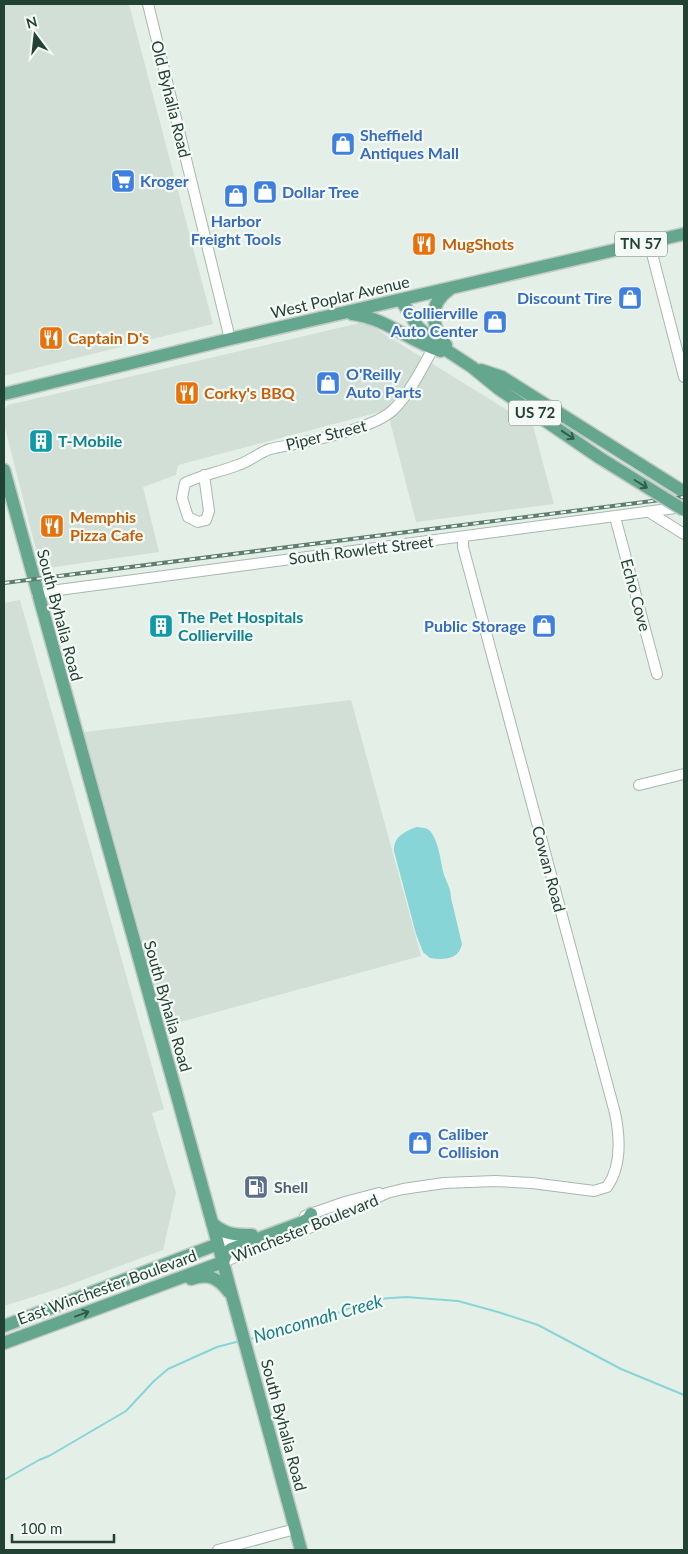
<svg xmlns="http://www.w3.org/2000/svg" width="688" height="1554" font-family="Lato,sans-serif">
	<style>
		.built { fill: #d2dfd7 }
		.water { fill: #88d5d7 }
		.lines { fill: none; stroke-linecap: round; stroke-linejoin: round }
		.stream { stroke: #88d5d7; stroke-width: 2 }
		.minor-casing { stroke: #a6b8af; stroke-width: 12 }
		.major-casing { stroke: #c1cac6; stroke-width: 15 }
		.minor { stroke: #fff; stroke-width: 10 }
		.major { stroke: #65a78e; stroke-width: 12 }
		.rail-casing { stroke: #5c7d70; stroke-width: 4 }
		.rail { stroke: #f5faf7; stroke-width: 2; stroke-dasharray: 5.5; stroke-linecap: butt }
		.major-bridge-casing { stroke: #c1cac6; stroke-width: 15; stroke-linecap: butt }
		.major-bridge { stroke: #65a78e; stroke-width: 12 }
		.oneway { stroke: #335b4b }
		.labels { text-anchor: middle; stroke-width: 4.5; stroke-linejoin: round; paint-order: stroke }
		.shield { fill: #f5faf7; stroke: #61796f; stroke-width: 1 }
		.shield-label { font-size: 15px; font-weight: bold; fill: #224235 }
		.street-label { font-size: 16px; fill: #224235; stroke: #f5faf7 }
		.shop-label { font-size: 16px; font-weight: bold; fill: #366cbe; stroke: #f5faf7; text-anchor: start }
		.food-label { font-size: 16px; font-weight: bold; fill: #c56008; stroke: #f5faf7; text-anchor: start }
		.culture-label { font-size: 16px; font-weight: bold; fill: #0d838f; stroke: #f5faf7; text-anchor: start }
		.service-label { font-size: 16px; font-weight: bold; fill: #4e5e75; stroke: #f5faf7; text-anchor: start }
		.water-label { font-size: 18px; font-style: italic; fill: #167f83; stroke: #f5faf7 }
	</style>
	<rect width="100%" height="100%" fill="#e4efe8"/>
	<path class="built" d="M4,4H129L213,324L4,376Z
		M360,323L368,324L533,426L554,504L416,522L387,410L178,465L176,475L143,487L159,552L41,569L4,424V409L8,405Z
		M20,600L164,1109L152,1113L176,1193L163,1250L61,1288L4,1306V603Z
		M351,700L421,956L166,1026L84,732Z"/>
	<path class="water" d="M417,827C422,828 427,827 431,832C440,845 440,861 444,875C447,883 451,889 451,898L462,944C459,960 443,960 430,958L423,952L416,934L394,851C393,837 405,831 417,827Z"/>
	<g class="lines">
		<path class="stream" d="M250,1339L305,1327L361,1303L377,1299L406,1297L458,1301L498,1312L538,1325L621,1369L684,1395
			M4,1480L39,1460L49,1456L126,1411L154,1381L168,1369L217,1347L240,1341"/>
		<defs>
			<path id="minor" d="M148,4L230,339
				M649,242L684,377
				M204,475L209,511L206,520L198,522L188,517L182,498L185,483C202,475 220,472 238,465C249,462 258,453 270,449C302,442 375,431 396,407C413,389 424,363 437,342
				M649,512L684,534
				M615,517L657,674
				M37,594L51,591L683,507
				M639,785L684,774
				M305,1216L345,1202L379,1193
				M218,1244L246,1237
				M223,1262L324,1222L387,1193L403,1189L444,1183L495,1181L532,1183L594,1191L607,1187C622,1166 620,1137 615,1113L463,547V537
				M218,1550L295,1529"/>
			<path id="major" d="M401,300L418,327L437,344L472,367L499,389L600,458
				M352,314C386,318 410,342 441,351
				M446,345C431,325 427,305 450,289
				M481,370L502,377L684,492
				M4,394L230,339L684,234
				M4,470L218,1244L301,1550
				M212,1223C225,1235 236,1235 252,1235
				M223,1262L227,1252L231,1249L303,1222L308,1219L311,1214
				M191,1279C209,1273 218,1278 229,1292
				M4,1326L218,1244
				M4,1343L223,1262"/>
		</defs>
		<use href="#minor" class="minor-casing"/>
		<use href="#major" class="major-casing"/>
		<use href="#minor" class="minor"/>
		<use href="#major" class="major"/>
		<defs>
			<path id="rail" d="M4,583L684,497"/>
		</defs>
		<use href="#rail" class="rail-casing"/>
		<use href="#rail" class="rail"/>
		<defs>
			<path id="major-bridge" d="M600,458L684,510"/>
		</defs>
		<use href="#major-bridge" class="major-bridge-casing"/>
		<use href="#major-bridge" class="major-bridge"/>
	</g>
	<defs><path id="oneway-shaft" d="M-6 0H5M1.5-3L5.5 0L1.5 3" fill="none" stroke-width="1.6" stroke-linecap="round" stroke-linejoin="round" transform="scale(1.25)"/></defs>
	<g class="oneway">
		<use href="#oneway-shaft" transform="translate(568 435) rotate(34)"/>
		<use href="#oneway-shaft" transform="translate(641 484) rotate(32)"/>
		<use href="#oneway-shaft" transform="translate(82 1314) rotate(-20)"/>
	</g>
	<defs>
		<symbol id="shop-square" viewBox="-11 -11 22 22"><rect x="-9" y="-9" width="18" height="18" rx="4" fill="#3f7fe0" stroke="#f5faf7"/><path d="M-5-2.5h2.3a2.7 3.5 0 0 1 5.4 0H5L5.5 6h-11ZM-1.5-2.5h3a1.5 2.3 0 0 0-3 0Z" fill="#fff"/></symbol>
		<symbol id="supermarket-square" viewBox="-11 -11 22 22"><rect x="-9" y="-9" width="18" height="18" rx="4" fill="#3f7fe0" stroke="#f5faf7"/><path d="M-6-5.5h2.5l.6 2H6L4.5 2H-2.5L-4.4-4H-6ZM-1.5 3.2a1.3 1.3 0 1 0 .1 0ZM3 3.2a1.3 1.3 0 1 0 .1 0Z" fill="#fff"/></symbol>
		<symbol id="restaurant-square" viewBox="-11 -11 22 22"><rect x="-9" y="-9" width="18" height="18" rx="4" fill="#e8710a" stroke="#f5faf7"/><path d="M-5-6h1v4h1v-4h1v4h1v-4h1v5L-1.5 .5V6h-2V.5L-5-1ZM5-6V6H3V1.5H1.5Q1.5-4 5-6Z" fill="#fff"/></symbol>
		<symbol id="building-square" viewBox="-11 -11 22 22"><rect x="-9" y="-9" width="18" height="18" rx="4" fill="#0f9aa8" stroke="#f5faf7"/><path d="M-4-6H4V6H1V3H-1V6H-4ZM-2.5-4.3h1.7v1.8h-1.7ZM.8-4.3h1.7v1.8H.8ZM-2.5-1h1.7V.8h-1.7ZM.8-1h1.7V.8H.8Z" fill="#fff"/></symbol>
		<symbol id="fuel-square" viewBox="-11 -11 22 22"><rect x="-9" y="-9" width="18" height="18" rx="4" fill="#5c6f8a" stroke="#f5faf7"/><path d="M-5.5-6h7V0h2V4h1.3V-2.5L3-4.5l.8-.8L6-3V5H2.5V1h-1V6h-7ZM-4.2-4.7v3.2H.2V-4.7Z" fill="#fff"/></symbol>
	</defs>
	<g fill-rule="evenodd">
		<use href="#shop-square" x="329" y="130" width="28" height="28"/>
		<use href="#supermarket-square" x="109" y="167" width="28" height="28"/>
		<use href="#shop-square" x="251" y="178" width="28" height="28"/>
		<use href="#shop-square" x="222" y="182" width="28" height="28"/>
		<use href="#restaurant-square" x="410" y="230" width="28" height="28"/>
		<use href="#shop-square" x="616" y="284" width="28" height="28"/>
		<use href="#shop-square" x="481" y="308" width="28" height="28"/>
		<use href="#restaurant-square" x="37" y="324" width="28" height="28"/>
		<use href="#shop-square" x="314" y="369" width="28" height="28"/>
		<use href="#restaurant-square" x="173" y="379" width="28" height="28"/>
		<use href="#building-square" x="27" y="427" width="28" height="28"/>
		<use href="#restaurant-square" x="38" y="512" width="28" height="28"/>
		<use href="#building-square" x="147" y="612" width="28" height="28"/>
		<use href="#shop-square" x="530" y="612" width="28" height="28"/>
		<use href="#shop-square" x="406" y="1129" width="28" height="28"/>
		<use href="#fuel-square" x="242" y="1173" width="28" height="28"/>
	</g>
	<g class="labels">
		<g class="shield">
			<rect x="615" y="231.5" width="52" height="25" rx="4"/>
			<rect x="509" y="400.5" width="52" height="25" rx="4"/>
		</g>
		<g class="shield-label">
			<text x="641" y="249">TN 57</text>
			<text x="535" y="418">US 72</text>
		</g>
		<g class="street-label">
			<text transform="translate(171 99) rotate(76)" y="6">Old Byhalia Road</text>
			<text transform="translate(340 297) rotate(-13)" y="6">West Poplar Avenue</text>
			<text transform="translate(326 435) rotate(-14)" y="6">Piper Street</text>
			<text transform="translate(361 550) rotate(-7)" y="6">South Rowlett Street</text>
			<text transform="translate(636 595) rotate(75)" y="6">Echo Cove</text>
			<text transform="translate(60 615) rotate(75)" y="6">South Byhalia Road</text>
			<text transform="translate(549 869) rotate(75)" y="6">Cowan Road</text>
			<text transform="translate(168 1006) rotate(74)" y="6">South Byhalia Road</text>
			<text transform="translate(305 1228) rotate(-22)" y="6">Winchester Boulevard</text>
			<text transform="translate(107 1287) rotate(-20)" y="6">East Winchester Boulevard</text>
			<text transform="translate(284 1425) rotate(75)" y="6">South Byhalia Road</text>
		</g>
		<g class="shop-label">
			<text x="360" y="141">Sheffield<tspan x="360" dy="18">Antiques Mall</tspan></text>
			<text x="140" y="187">Kroger</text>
			<text x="282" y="198">Dollar Tree</text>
			<text x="236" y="227" text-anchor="middle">Harbor<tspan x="236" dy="18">Freight Tools</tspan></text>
			<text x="612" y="304" text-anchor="end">Discount Tire</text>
			<text x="478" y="319" text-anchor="end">Collierville<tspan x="478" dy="18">Auto Center</tspan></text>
			<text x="346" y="380">O'Reilly<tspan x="346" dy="18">Auto Parts</tspan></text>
			<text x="526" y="632" text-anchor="end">Public Storage</text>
			<text x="438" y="1140">Caliber<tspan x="438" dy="18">Collision</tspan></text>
		</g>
		<g class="food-label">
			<text x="442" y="250">MugShots</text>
			<text x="68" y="344">Captain D's</text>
			<text x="204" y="399">Corky's BBQ</text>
			<text x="70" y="523">Memphis<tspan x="70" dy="18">Pizza Cafe</tspan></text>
		</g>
		<g class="culture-label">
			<text x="58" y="447">T-Mobile</text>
			<text x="178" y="623">The Pet Hospitals<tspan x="178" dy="18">Collierville</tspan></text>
		</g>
		<g class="service-label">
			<text x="274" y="1193">Shell</text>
		</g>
		<g class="water-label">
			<text transform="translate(318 1319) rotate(-16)" y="6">Nonconnah Creek</text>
		</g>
	</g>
	<rect width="688" height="1554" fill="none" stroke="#224235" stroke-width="10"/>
	<g transform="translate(35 35) rotate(345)" stroke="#f5faf7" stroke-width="4" paint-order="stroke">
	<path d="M0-4L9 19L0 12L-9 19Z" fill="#224235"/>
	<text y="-8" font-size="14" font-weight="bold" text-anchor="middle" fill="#224235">N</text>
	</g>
	<path d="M12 1534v8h102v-8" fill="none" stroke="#224235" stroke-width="2.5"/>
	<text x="20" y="1534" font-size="15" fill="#224235" stroke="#f5faf7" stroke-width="4" paint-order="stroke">100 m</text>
</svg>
